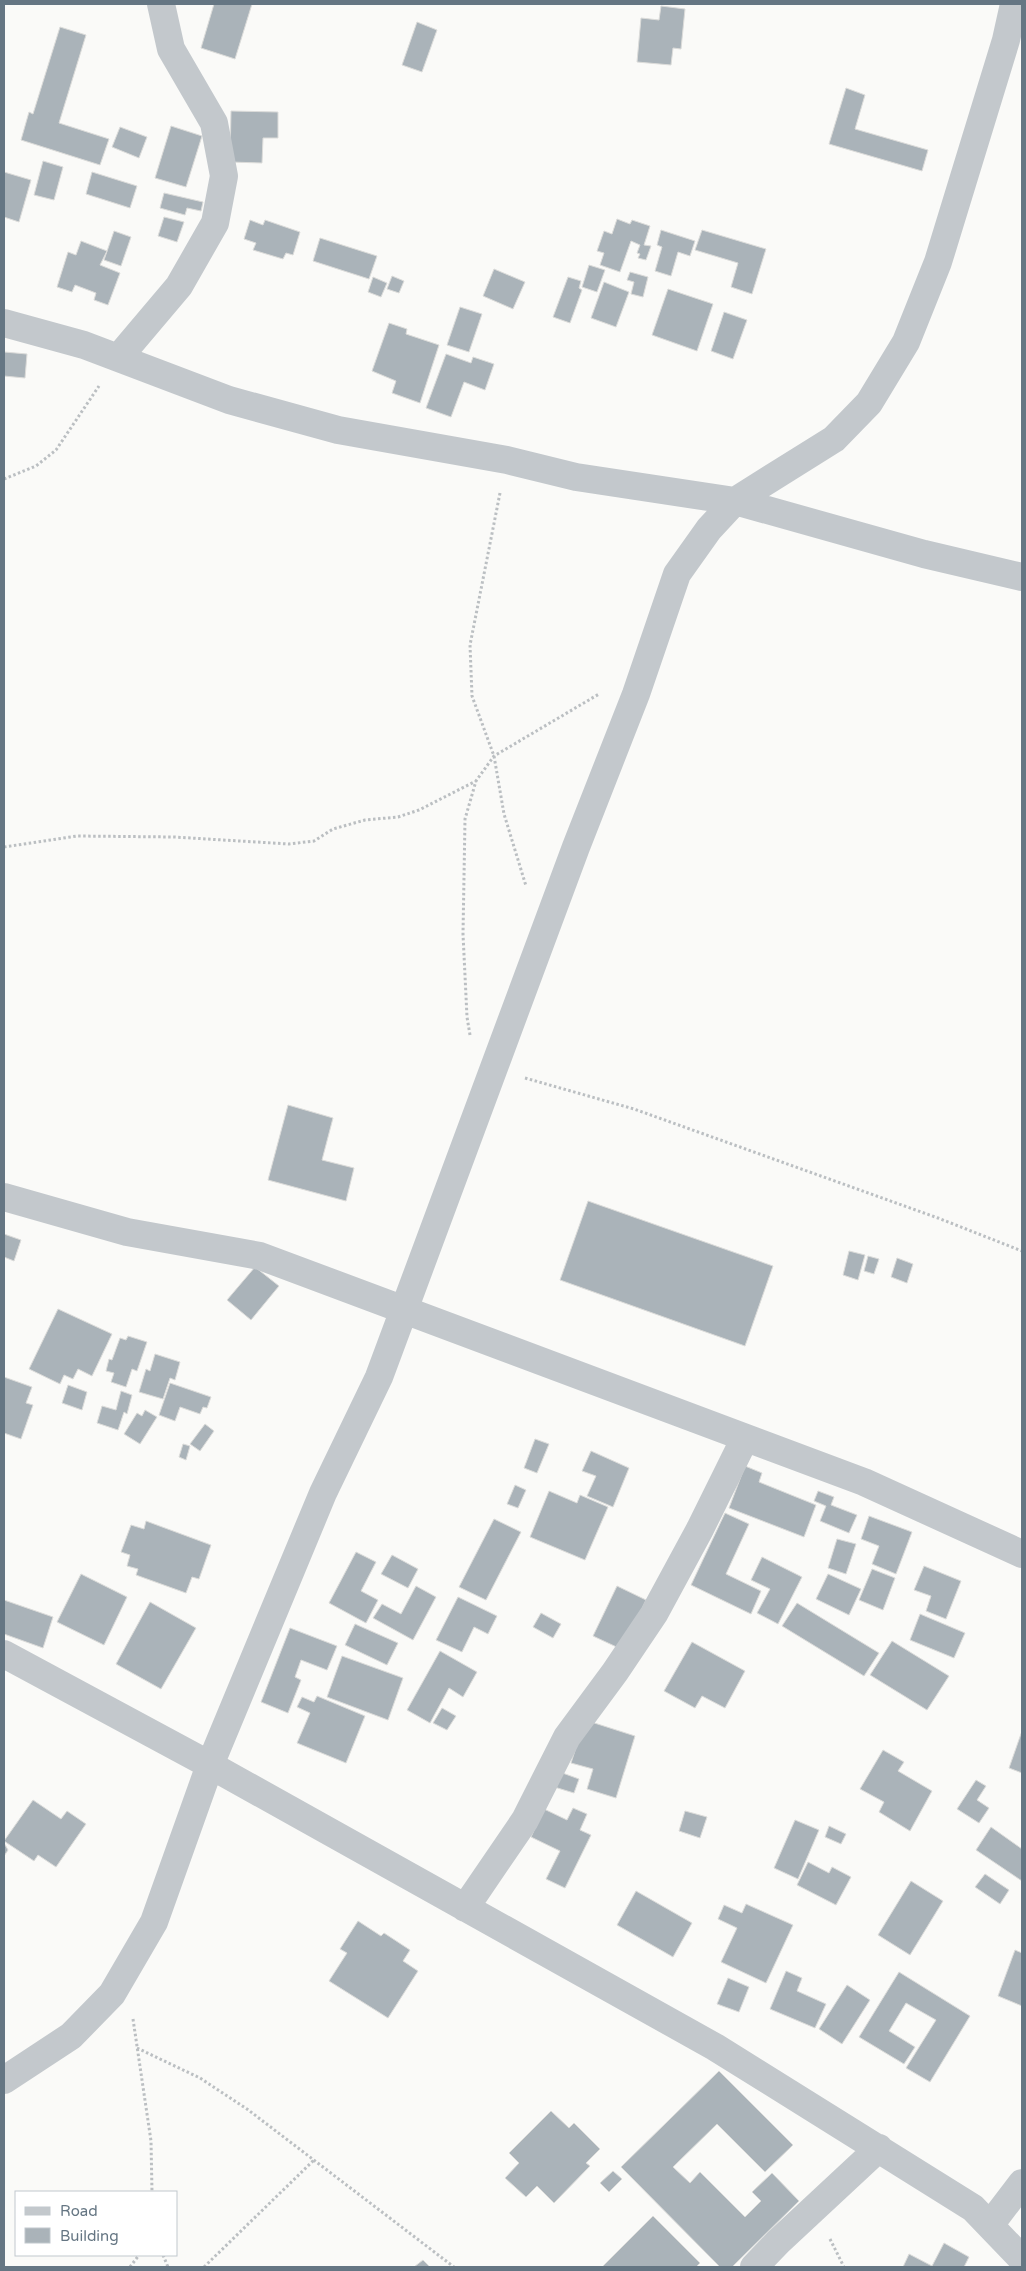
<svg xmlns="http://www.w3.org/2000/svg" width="1026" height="2271" font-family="'Varela Round',sans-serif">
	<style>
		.building { fill: #aab3b9; stroke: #dcdcda }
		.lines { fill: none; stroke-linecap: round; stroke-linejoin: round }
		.path { stroke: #bbbfc2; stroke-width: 3; stroke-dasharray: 2.5 2.5; stroke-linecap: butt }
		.minor { stroke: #c3c8cc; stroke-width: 28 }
	</style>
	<rect width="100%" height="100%" fill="#fafaf8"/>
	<path class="building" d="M214,4H252L235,59L201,48Z
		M661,6L685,9L681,49L673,48L671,65L637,62L641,18L659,20Z
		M417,22L437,30L422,72L402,65Z
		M60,27L86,35L59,123L109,139L100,165L21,140L29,112L33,114Z
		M846,88L865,95L855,129L928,150L922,171L829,144Z
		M231,111L278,112V138H263L262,163L230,162Z
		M171,126L202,136L186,187L155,178Z
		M120,127L147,137L139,158L112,147Z
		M43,161L63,167L54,200L34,195Z
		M4,172L31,180L19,222L4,217Z
		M92,172L137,186L130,208L86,194Z
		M164,193L203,202L201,211L187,208L185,215L160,208Z
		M164,217L184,222L177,242L158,236Z
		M617,219L630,224L632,220L650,226L644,245L651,246L646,260L638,258L640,254L637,253L640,245L631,241L620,272L600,265L604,253L597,251L604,231L612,234Z
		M250,220L263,225L265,220L300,232L293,255L286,253L283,259L253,250L256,243L244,239Z
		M661,230L695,241L690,256L678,252L671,276L655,271L662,247L657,245Z
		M702,230L766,249L752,294L731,287L738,263L695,250Z
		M114,231L131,237L121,266L104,260Z
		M320,238L377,256L369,279L313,261Z
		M81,241L107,251L100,265L120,273L108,305L94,300L96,293L75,285L72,292L57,287L68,252L76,255Z
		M589,265L605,270L597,292L582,287Z
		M494,269L525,282L513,309L483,296Z
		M630,272L648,277L643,297L631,294L634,282L627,280Z
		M392,276L404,281L399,293L387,289Z
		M373,277L387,283L381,297L368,292Z
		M568,277L581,281L579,288L582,290L570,323L553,317Z
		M604,282L629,292L616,327L591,318Z
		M668,289L713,304L697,351L652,335Z
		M460,307L482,314L469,352L447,345Z
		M724,312L747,320L733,359L711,351Z
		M389,323L407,329L406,334L439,345L420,403L392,393L396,381L372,371Z
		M4,352L27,354L25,378L4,376Z
		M446,354L471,363L473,357L494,364L485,390L464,382L451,417L426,408Z
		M288,1105L333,1118L322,1160L354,1168L346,1201L268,1180Z
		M588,1201L773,1266L745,1346L560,1280Z
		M4,1234L21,1240L14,1261L4,1257Z
		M849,1251L865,1255L858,1280L843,1275Z
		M868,1256L879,1259L874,1274L864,1271Z
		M897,1258L913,1264L907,1283L891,1277Z
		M255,1267L279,1286L251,1320L227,1300Z
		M58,1309L112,1334L92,1376L78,1369L73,1379L64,1375L60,1384L29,1369Z
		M128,1336L147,1342L137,1371L132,1369L126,1387L111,1382L114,1373L106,1371L109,1359L112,1360L120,1338L126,1340Z
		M155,1354L180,1362L175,1380L170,1378L163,1399L139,1392L146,1369L150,1371Z
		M4,1377L32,1387L26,1403L33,1405L21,1439L4,1433Z
		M170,1383L211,1397L207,1408L203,1407L200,1414L180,1407L175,1421L159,1415Z
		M68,1385L87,1392L82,1410L62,1403Z
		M121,1391L132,1395L127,1414L124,1412L118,1430L97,1423L102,1406L116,1410Z
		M145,1410L157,1417L140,1444L124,1434L137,1413L142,1416Z
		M205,1424L214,1431L200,1451L190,1444Z
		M535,1439L549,1444L537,1473L524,1468Z
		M183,1444L190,1446L186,1460L179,1457Z
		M591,1451L629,1468L613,1507L587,1496L596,1476L582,1471Z
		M745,1466L762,1473L759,1482L816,1505L804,1537L729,1508Z
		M515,1485L526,1490L518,1508L507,1504Z
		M549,1491L577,1503L580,1495L608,1507L585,1560L530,1537Z
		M818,1491L834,1497L831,1505L857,1515L849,1533L820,1521L826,1506L814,1501Z
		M725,1513L749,1524L726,1574L761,1591L751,1614L691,1585Z
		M869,1516L912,1532L896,1574L872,1564L879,1546L861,1539Z
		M494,1519L521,1532L486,1600L459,1587Z
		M146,1521L211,1545L199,1579L192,1577L186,1593L136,1575L138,1569L127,1566L130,1555L121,1552L131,1525L144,1529Z
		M837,1539L856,1544L846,1574L828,1568Z
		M356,1552L376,1562L361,1591L378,1600L366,1623L329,1603Z
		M392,1555L418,1569L408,1588L381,1574Z
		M762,1557L802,1577L778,1624L757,1613L770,1589L751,1580Z
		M924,1566L961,1581L946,1619L926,1611L931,1596L914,1590Z
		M872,1569L895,1578L883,1610L859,1600Z
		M81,1574L127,1597L104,1645L57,1622Z
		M828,1574L861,1589L849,1615L816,1599Z
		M416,1586L436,1597L413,1640L373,1618L382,1604L401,1614Z
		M617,1586L646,1600L623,1650L593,1636Z
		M458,1597L497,1616L488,1634L474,1627L462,1652L436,1640Z
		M4,1600L53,1617L43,1648L4,1634Z
		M150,1602L196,1628L161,1689L116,1664Z
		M797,1603L879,1653L864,1676L782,1626Z
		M541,1613L561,1624L553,1638L533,1627Z
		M920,1614L965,1633L954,1658L910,1640Z
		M355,1624L398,1643L387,1665L345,1645Z
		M290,1628L337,1646L327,1670L301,1660L295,1677L301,1680L288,1713L261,1702Z
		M892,1641L949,1676L927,1710L870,1675Z
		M692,1642L745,1671L725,1708L702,1696L695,1708L664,1691Z
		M440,1651L477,1672L463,1697L449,1688L430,1723L407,1710Z
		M342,1656L403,1678L388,1720L327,1697Z
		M317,1696L365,1716L346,1763L297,1743L310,1713L297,1707L302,1697L314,1702Z
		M442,1708L456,1716L447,1730L433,1723Z
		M585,1720L635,1736L616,1798L587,1789L593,1769L571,1763Z
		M1022,1731V1773L1009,1768Z
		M883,1750L904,1762L898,1771L932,1791L910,1831L879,1812L884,1802L860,1789Z
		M557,1771L579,1779L574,1793L551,1786Z
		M976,1780L986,1786L977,1800L989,1808L979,1823L957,1809Z
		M33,1800L61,1819L67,1811L86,1824L56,1867L38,1855L34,1861L4,1841Z
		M573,1808L587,1814L580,1830L591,1835L565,1888L546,1879L560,1851L531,1837L544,1809L567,1820Z
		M685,1811L707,1817L700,1838L679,1831Z
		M795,1820L819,1830L798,1879L774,1868Z
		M829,1826L846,1834L841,1844L825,1837Z
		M991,1827L1022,1849V1881L976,1850Z
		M4,1843L8,1850L4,1856Z
		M808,1862L829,1873L832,1867L851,1877L836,1905L797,1885Z
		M985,1874L1009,1890L1000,1904L975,1887Z
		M911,1881L943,1901L910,1955L878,1935Z
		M636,1891L692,1923L673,1957L617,1925Z
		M746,1904L793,1925L766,1983L721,1962L737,1928L718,1919L724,1905L742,1913Z
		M358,1921L381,1936L384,1933L410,1950L403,1961L418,1971L388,2018L329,1981L347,1953L340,1949Z
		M1015,1950L1022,1953V2006L998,1996Z
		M786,1971L802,1978L797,1991L826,2004L815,2028L770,2009Z
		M899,1972L970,2016L930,2082L906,2068L936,2020L906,2003L889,2031L915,2047L904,2064L859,2037Z
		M728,1978L749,1987L739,2012L717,2004Z
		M847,1985L870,2000L842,2044L819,2029Z
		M719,2071L793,2145L765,2172L717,2124L673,2167L690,2183L700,2172L745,2217L761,2201L752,2192L772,2173L799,2201L732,2267H720L621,2167Z
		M551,2111L569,2128L574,2123L600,2149L586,2163L590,2166L554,2203L537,2186L526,2197L505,2178L519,2163L509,2153Z
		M613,2171L622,2179L609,2192L600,2183Z
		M653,2216L700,2263L696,2267H602Z
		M944,2243L969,2257L964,2267H903L909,2254L932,2266Z
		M423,2260L430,2267H414Z"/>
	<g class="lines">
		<path class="path" d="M4,479L36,466L56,450L99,386
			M500,493L470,645L472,696L494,756L504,814L526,886
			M4,847L77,836L174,837L289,844L314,841L333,829L365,820L398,817L419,810L476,781
			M470,1035L467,1017L463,934L465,819L476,781L494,756L599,694
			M525,1078L634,1109L938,1218L1022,1251
			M133,2019L151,2141L152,2192
			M137,2048L200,2078L247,2109L454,2267
			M830,2239L844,2267
			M163,2255L168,2267
			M130,2267L139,2255
			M204,2267L314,2160"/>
		<path class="minor" d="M4,323L84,345L229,400L338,430L507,460L576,477L735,501L924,554L1022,577
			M119,357L179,286L215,223L224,176L214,123L171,49L161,4
			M4,1197L127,1232L260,1256L864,1482L1022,1554
			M4,1654L210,1765L715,2047L973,2208L1022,2259
			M465,1908L525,1820L567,1737L615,1672L654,1614L700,1529L745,1438
			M4,2080L71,2036L112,1994L154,1922L210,1765L323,1493L379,1377L576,847L636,694L677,574L709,529L735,501L834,439L869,403L906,342L938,262L1006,40L1014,4
			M990,2225L1022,2183
			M754,2267L778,2242L879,2148"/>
	</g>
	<rect width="1026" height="2271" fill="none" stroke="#657683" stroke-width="10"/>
	<rect x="15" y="2191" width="162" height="65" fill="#ffffff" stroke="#c1c8cd"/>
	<rect x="25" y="2207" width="25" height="8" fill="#c3c8cc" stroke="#c1c8cd"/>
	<text x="60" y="2216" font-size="15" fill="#657683">Road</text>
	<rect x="25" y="2228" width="25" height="15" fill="#aab3b9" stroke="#c1c8cd"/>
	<text x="60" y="2241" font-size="15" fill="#657683">Building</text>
</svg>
